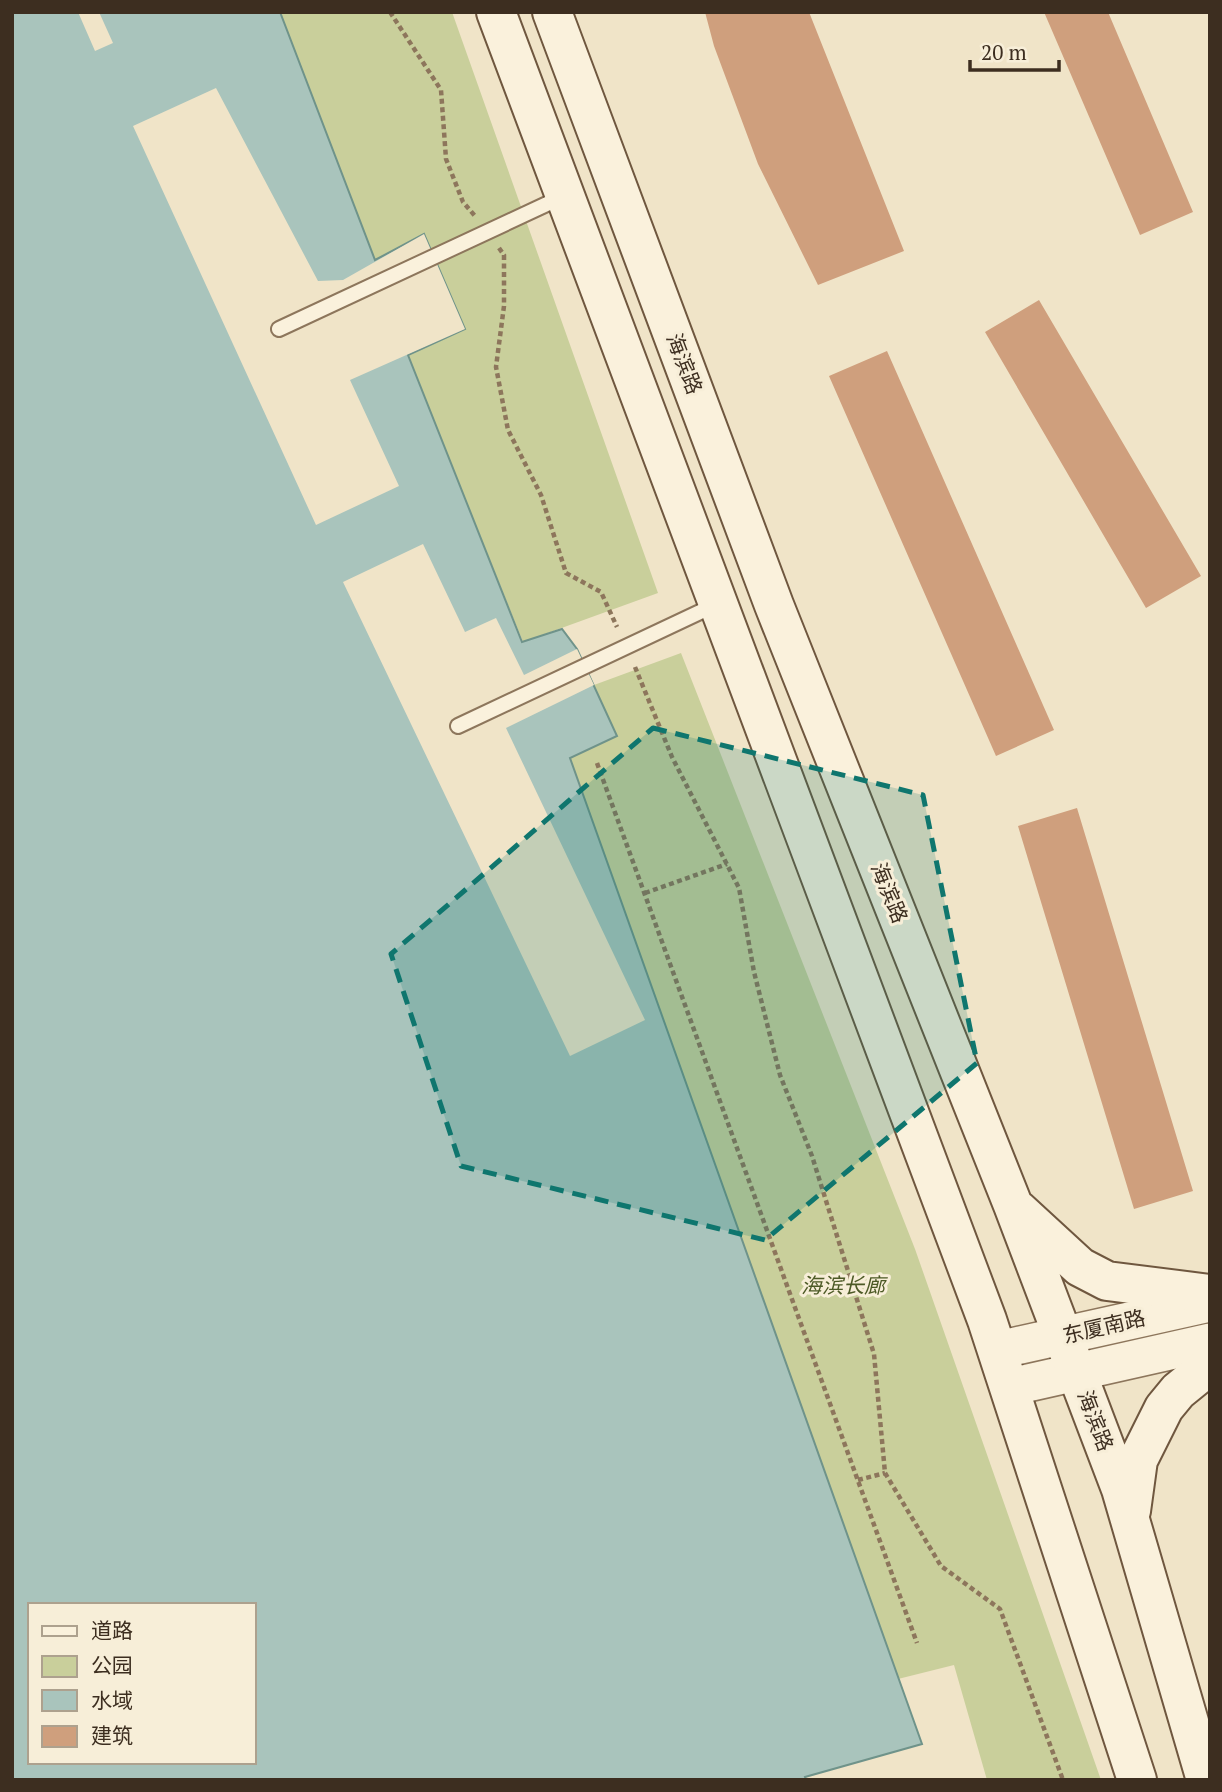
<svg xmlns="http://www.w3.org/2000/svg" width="1222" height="1792" font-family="'PT Serif','Noto Sans SC',serif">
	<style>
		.green { fill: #c9cf9b }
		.water { fill: #a9c4bc; stroke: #6f938a; stroke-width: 2; fill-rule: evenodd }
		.pier { fill: #f0e4c8 }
		.building { fill: #cf9f7d }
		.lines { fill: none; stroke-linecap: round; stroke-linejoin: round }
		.service-casing { stroke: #8d765c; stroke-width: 18 }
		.tertiary-casing { stroke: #8d765c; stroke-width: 40 }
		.secondary-casing { stroke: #6f573f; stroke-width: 42 }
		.path { stroke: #8d765c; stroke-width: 4.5; stroke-dasharray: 5 3.5; stroke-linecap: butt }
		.service { stroke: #faf1dc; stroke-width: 14 }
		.tertiary { stroke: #faf1dc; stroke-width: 37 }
		.secondary { stroke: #faf1dc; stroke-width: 38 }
		.marked { fill: #0f766e; fill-opacity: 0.2; stroke: #0f766e; stroke-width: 5; stroke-dasharray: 14 9; stroke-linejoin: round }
		.labels { text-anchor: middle; stroke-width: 6; stroke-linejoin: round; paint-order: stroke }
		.street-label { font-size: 21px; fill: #3d2e20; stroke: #f7eed8 }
		.park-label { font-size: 21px; font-style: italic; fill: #4d5a26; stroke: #f7eed8 }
	</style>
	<rect width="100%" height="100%" fill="#f0e4c8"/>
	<path class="green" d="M280,12H452L658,593L523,642L407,355L465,328L424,235L375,261Z
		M681,653L915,1249L1101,1780H987L954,1665L898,1679L570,757L617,736L594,685Z"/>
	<path class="water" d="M12,12H280L375,260L424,234L465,329L408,355L522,642L562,629L577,649L617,736L570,758L922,1744L805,1777L806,1780H12ZM30,1605H254V1762H30Z"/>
	<path class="pier" d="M78,12H99L113,43L95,51Z
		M216,88L318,281L343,280L424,234L465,329L350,380L399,486L316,525L133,126Z
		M423,544L465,632L496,618L524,675L577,649L594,685L506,728L645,1020L570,1056L343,582Z"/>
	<path class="building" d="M705,12H809L904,251L818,285L758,164L714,46Z
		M1044,12H1108L1193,212L1140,235Z
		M1039,300L1201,576L1146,608L985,332Z
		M887,351L1054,730L996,756L829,376Z
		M1077,808L1193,1191L1134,1209L1018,826Z"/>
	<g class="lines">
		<defs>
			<path id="service" d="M279,329L564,196
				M458,726L717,604"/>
			<path id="tertiary" d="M998,1350L1210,1303
				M1010,1387L1210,1342"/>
			<path id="secondary" d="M496,12L987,1320L1137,1780
				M552,12L774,605L1013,1205L1121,1489L1206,1780
				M1018,1210L1080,1267L1107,1281L1210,1294
				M1131,1511L1138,1460L1164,1408L1178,1391L1210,1365"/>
		</defs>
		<use href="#service" class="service-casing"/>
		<use href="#tertiary" class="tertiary-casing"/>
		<use href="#secondary" class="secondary-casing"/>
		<path class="path" d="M390,12L441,90L446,159L463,202L475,216
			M499,248L504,255V306L496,367L508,430L541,495L566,573L601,592L617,627
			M635,667L672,757L739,888L754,972L780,1075L812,1156L874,1354L885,1473L941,1566L1000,1609L1063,1780
			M597,763L917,1643
			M645,893L727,864
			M858,1480L885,1473"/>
		<use href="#service" class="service"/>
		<use href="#tertiary" class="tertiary"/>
		<use href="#secondary" class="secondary"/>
	</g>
	<path class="marked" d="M653,728L923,795L977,1063L765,1240L461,1166L391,954Z"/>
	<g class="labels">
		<g class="street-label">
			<text transform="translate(684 364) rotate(69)" y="7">海滨路</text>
			<text transform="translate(889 893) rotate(68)" y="7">海滨路</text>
			<text transform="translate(1104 1327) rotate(-13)" y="7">东厦南路</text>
			<text transform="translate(1095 1421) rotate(69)" y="7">海滨路</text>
		</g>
		<g class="park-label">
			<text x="843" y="1293">海滨长廊</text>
		</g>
	</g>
	<rect width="1222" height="1792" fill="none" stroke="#3d2e20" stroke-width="28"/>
	<rect x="28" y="1603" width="228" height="161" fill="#f7eed8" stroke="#ada18e" stroke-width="2"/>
	<rect x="42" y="1626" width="35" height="10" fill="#faf1dc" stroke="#ada18e" stroke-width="2"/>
	<text x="91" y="1638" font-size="21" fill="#3d2e20">道路</text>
	<rect x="42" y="1656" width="35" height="21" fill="#c9cf9b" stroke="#ada18e" stroke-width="2"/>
	<text x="91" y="1673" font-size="21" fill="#3d2e20">公园</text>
	<rect x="42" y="1690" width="35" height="21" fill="#a9c4bc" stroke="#ada18e" stroke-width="2"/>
	<text x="91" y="1708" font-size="21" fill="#3d2e20">水域</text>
	<rect x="42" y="1726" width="35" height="21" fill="#cf9f7d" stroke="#ada18e" stroke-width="2"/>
	<text x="91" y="1743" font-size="21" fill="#3d2e20">建筑</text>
	<path d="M970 60v10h89v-10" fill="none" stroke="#3d2e20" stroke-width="3.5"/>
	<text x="981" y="60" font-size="21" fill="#3d2e20" stroke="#f7eed8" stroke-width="5" paint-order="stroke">20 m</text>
</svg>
